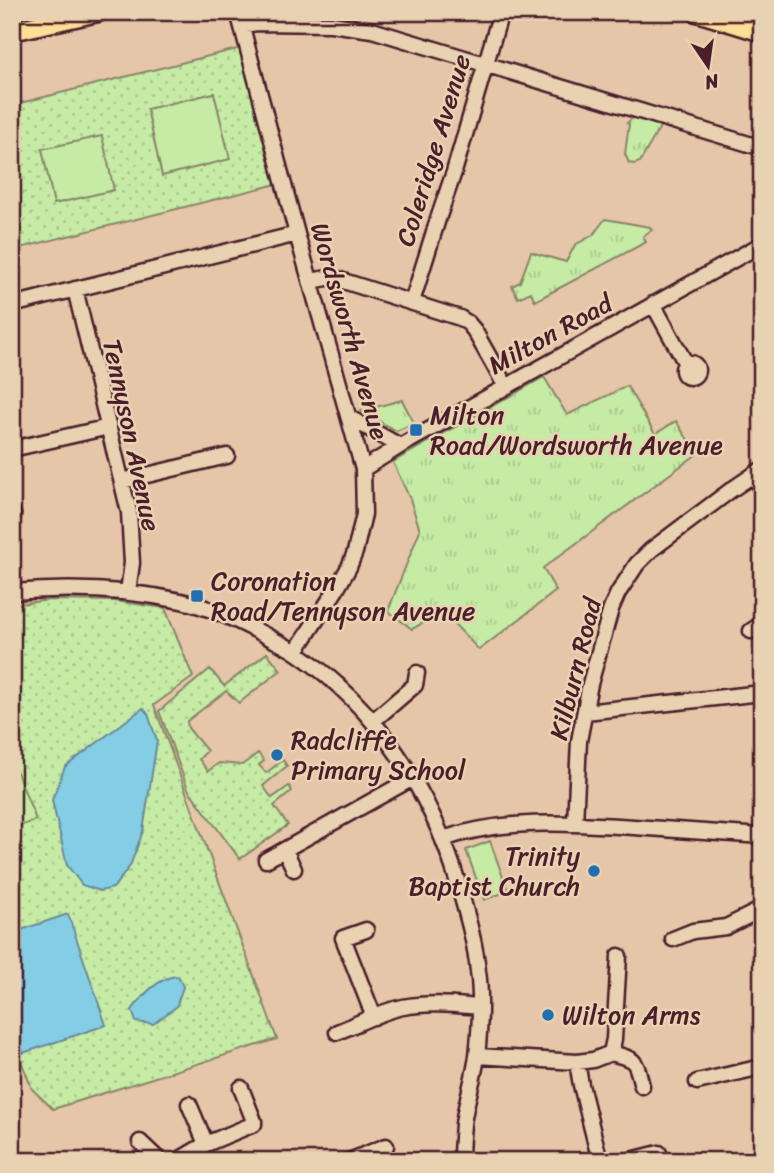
<svg xmlns="http://www.w3.org/2000/svg" width="774" height="1173" font-family="Sriracha,sans-serif">
	<style>
		.grass { fill: url(#grass-tufts); stroke: #888568; stroke-width: 2 }
		.park { fill: url(#park-dots); stroke: #888568; stroke-width: 2 }
		.garden { fill: #c5eba5; stroke: #888568; stroke-width: 2 }
		.water { fill: #83cee4; stroke: #6c889a; stroke-width: 2 }
		.lines { fill: none; stroke-linecap: round; stroke-linejoin: round }
		.minor-casing { stroke: #4a1f2b; stroke-width: 19 }
		.major-casing { stroke: #4a1f2b; stroke-width: 23 }
		.minor { stroke: #e8d2b1; stroke-width: 14 }
		.major { stroke: #fdde96; stroke-width: 18 }
		.poi-dot { fill: #1f6fb2; stroke: #e8d2b1; stroke-width: 2.5 }
		.labels { text-anchor: middle; stroke-width: 5; stroke-linejoin: round; paint-order: stroke }
		.street-label { font-size: 26px; fill: #4a1f2b; stroke: #e8d2b1 }
		.poi-label { font-size: 26px; fill: #4a1f2b; stroke: #e8d2b1; text-anchor: start }
	</style>
	<defs>
		<pattern id="grass-tufts" width="24" height="20" patternUnits="userSpaceOnUse" patternTransform="scale(1.75)"><rect width="24" height="20" fill="#c5eba5"/><path d="M3 7l-1-3M5 7V3M7 7l1-3M15 17l-1-3M17 17v-4M19 17l1-3" fill="none" stroke="#abc98e"/></pattern>
		<pattern id="park-dots" width="8" height="8" patternUnits="userSpaceOnUse" patternTransform="scale(1.75)"><rect width="8" height="8" fill="#c5eba5"/><path d="M2 2h.1M6 6h.1" fill="none" stroke="#abc98e" stroke-width="1.8" stroke-linecap="round"/></pattern>
	</defs>
	<rect width="100%" height="100%" fill="#e6c6a9"/>
	<filter id="ink" filterUnits="userSpaceOnUse"><feTurbulence type="fractalNoise" baseFrequency=".0143" numOctaves="2"/><feDisplacementMap in="SourceGraphic" scale="14" xChannelSelector="R" yChannelSelector="G"/><feConvolveMatrix kernelMatrix="1 2 1 2 8 2 1 2 1" color-interpolation-filters="sRGB"/></filter>
	<g filter="url(#ink)">
		<path class="grass" d="M634,117H641V120L660,122L661,125L640,162L634,164L629,163L625,154L629,124L627,123Z
			M605,219L650,227L652,230L643,236L646,242L535,301L531,292L518,298L512,286L520,282L531,252L566,262L575,245L593,235Z
			M544,377L567,415L627,386L655,434L676,421L697,454L543,568L556,591L479,650L443,612L412,629L388,611L420,530L410,499L393,462Z
			M402,400L414,423L397,431L361,411Z"/>
		<path class="park" d="M241,48L277,184L12,250V105Z
			M50,600L114,601L165,608L193,677L154,705L277,1039L53,1109L32,1089L12,1037V605Z
			M267,653L281,670L239,703L226,691L187,721L188,728L207,751L199,759L208,771L219,763L242,765L258,753L264,761L259,765L266,773L283,760L287,766L263,786L272,798L289,786L292,791L274,806L288,825L240,859L188,789L159,711L210,669L224,686Z"/>
		<path class="garden" d="M214,93L230,159L162,176L147,109Z
			M102,136L114,190L54,204L42,149Z
			M12,760L36,820L12,829Z
			M490,841L508,891L484,900L466,850Z"/>
		<path class="water" d="M143,708L148,714L157,741L143,831L130,866L113,888L100,891L82,885L67,865L52,800L65,767Z
			M68,914L106,1025L23,1053L12,1022V933Z
			M175,976L179,977L183,987L176,1007L153,1024L136,1022L132,1010C143,995 156,980 175,976Z"/>
		<g class="lines">
			<defs>
				<path id="minor" d="M238,12L297,234L363,469L364,514L355,552L349,567L336,590L296,651
					M242,25L258,23L331,24L372,30L762,148
					M311,281L327,278H334L460,318L468,323L474,330L506,387
					M75,289L129,512L132,563L128,592
					M412,302L438,219L454,172L501,12
					M653,304L686,364
					M12,305L297,234
					M683 370a7 7 0 1 1 14 0a7 7 0 1 1-14 0Z
					M350,418L400,446
					M12,449L109,427
					M363,469L400,446L762,244
					M753,475L762,490
					M122,481L227,456
					M12,512L13,515
					M12,592C69,587 126,589 181,601C210,607 239,621 265,635C275,641 287,646 297,653C377,707 431,792 458,883C466,912 475,941 478,971C482,999 480,1028 477,1056C474,1079 466,1101 463,1124C462,1136 461,1148 461,1161
					M751,631L762,624
					M585,712L762,693
					M373,721L415,685L417,673
					M575,823L579,741L590,684L611,609L618,593L637,564L651,550L731,490L762,469
					M443,839C505,818 569,823 634,827C676,830 719,833 762,836
					M285,850L294,869
					M266,860L413,778
					M366,930L343,938L374,1017
					M673,939L693,931L726,927L762,909
					M337,1032C358,1024 381,1011 403,1007C429,1002 455,1005 480,1007
					M611,1053C638,1060 635,1060 642,1086
					M477,1056L577,1062L593,1060L611,1053L614,1039L619,956
					M577,1062L581,1085L600,1161
					M697,1082L753,1069H758L762,1072
					M189,1104L206,1144
					M140,1142L160,1161
					M177,1161L206,1144L254,1124V1121L241,1088
					M349,1161L386,1146
					M627,1161L659,1153L660,1161"/>
				<path id="major" d="M697,12L762,32
					M12,31L98,12"/>
			</defs>
			<use href="#minor" class="minor-casing"/>
			<use href="#major" class="major-casing"/>
			<use href="#minor" class="minor"/>
			<use href="#major" class="major"/>
		</g>
	</g>
	<g class="poi-dot">
		<rect x="409" y="423" width="14" height="14" rx="3.5"/>
		<rect x="190" y="589" width="14" height="14" rx="3.5"/>
		<circle cx="277" cy="755" r="7"/>
		<circle cx="594" cy="871" r="7"/>
		<circle cx="548" cy="1015" r="7"/>
	</g>
	<g class="labels">
		<g class="street-label">
			<text transform="translate(433 150) rotate(-73)" y="9">Coleridge Avenue</text>
			<text transform="translate(350 331) rotate(74)" y="9">Wordsworth Avenue</text>
			<text transform="translate(550 334) rotate(-29)" y="9">Milton Road</text>
			<text transform="translate(132 435) rotate(78)" y="9">Tennyson Avenue</text>
			<text transform="translate(575 669) rotate(-76)" y="9">Kilburn Road</text>
		</g>
		<g class="poi-label">
			<text x="430" y="424">Milton<tspan x="430" dy="30">Road/Wordsworth Avenue</tspan></text>
			<text x="211" y="590">Coronation<tspan x="211" dy="30">Road/Tennyson Avenue</tspan></text>
			<text x="291" y="749">Radcliffe<tspan x="291" dy="30">Primary School</tspan></text>
			<text x="580" y="865" text-anchor="end">Trinity<tspan x="580" dy="30">Baptist Church</tspan></text>
			<text x="562" y="1024">Wilton Arms</text>
		</g>
	</g>
	<rect width="774" height="1173" fill="none" stroke="#e8d2b1" stroke-width="42"/>
	<rect x="21" y="21" width="732" height="1131" fill="none" stroke="#4a1f2b" stroke-width="2.5" filter="url(#ink)"/>
	<g transform="translate(708 66) rotate(167)" stroke="#e8d2b1" stroke-width="5" paint-order="stroke">
	<path d="M0-5L12 26L0 18L-12 26Z" fill="#4a1f2b"/>
	<text y="-10" font-size="19" font-weight="bold" text-anchor="middle" fill="#4a1f2b">N</text>
	</g>
</svg>
